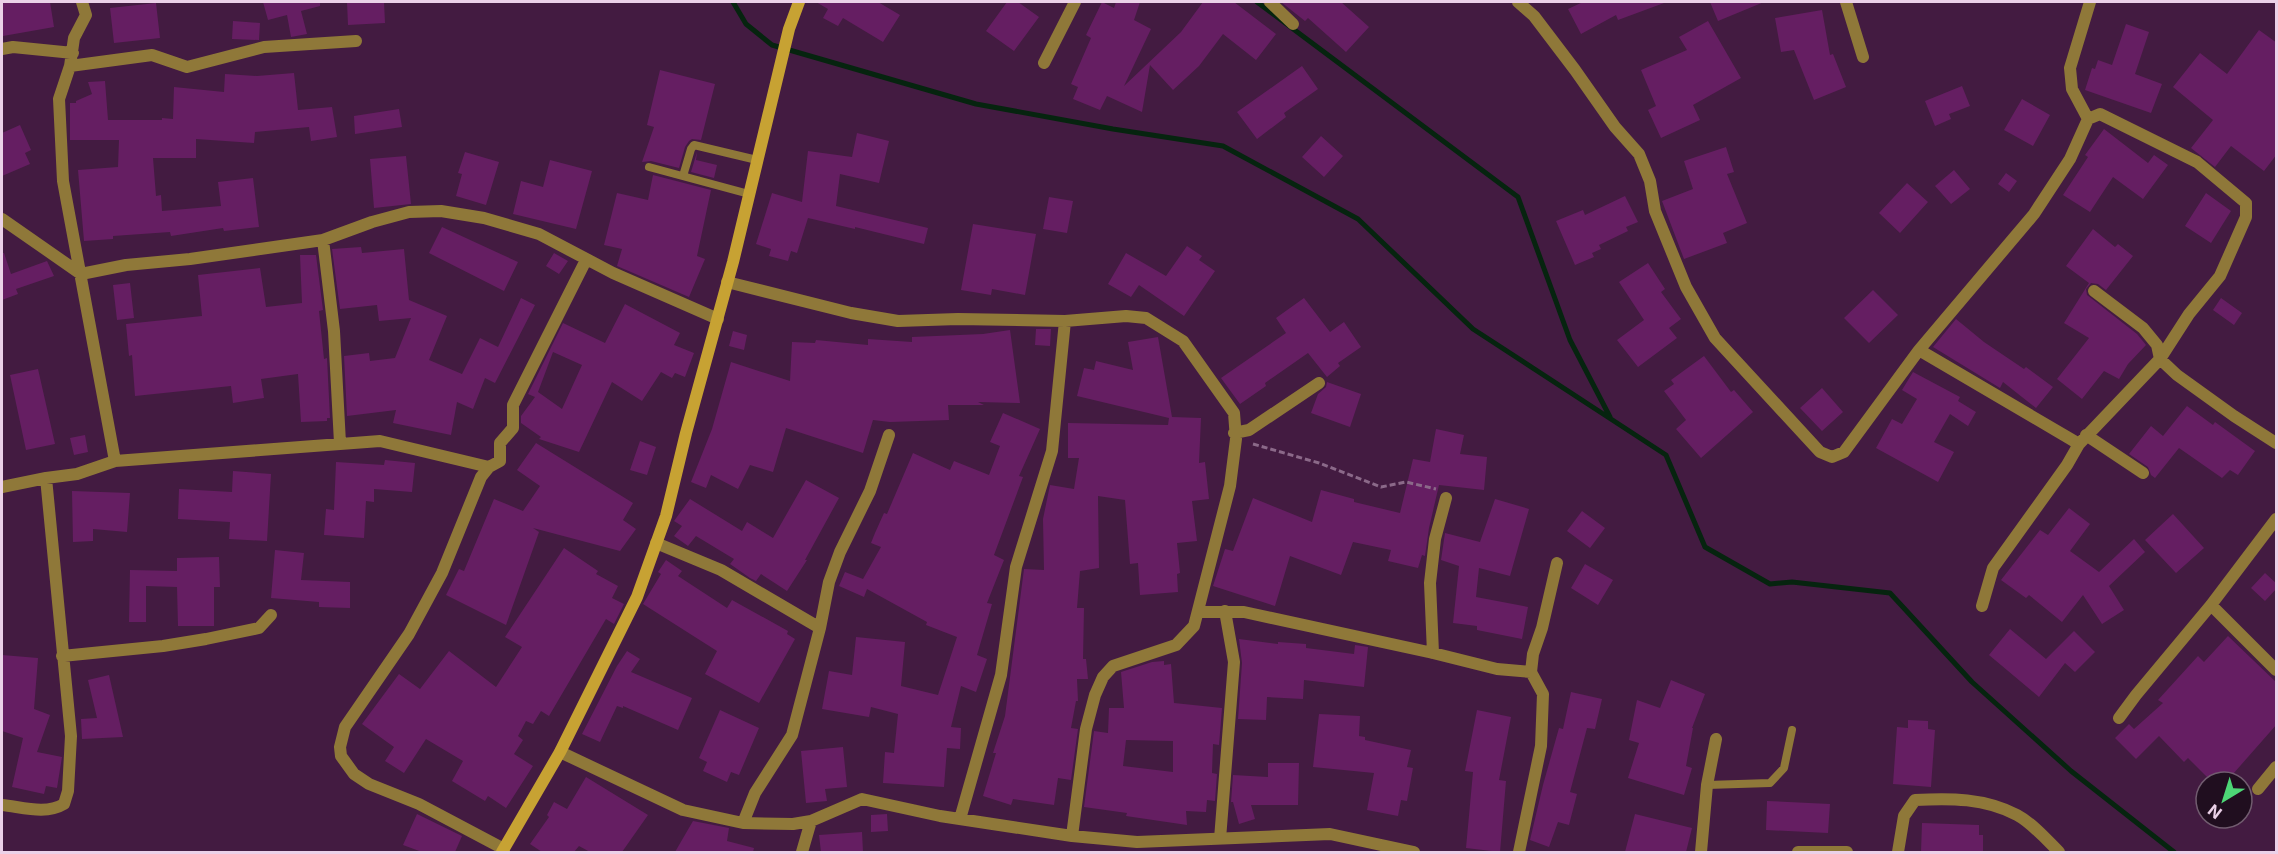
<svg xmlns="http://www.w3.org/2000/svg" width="2278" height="854" font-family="Inter,sans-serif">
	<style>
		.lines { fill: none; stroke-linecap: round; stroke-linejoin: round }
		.stream { stroke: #06240f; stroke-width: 5 }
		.building { fill: #651e62; fill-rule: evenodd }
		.path { stroke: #8b6989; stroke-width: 3; stroke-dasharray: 6 3; stroke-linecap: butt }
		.lane { stroke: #8f7839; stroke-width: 8 }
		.street { stroke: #8f7839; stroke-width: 12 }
		.secondary { stroke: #c7a233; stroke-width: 12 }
	</style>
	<rect width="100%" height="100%" fill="#431b41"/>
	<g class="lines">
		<path class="stream" d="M733,2L746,24L772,45L976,104L1113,129L1223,146L1358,219L1473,329L1666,455L1705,547L1770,584L1792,582L1890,593L1972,682L2071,771L2174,852
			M1257,2L1518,197L1570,340L1610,417"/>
	</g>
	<path class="building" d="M12,2H50L54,27L3,36L2,3Z
		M263,2H320V6L301,11L307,34L291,37L287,15L268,20Z
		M347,2H384L385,23L348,25Z
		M816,2H878L900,15L883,42L843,18L838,26L823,18L828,9Z
		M1007,2H1018L1039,17L1014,51L986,31Z
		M1102,2L1114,8L1116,2H1140L1134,20L1151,29L1124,86L1181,32L1203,2H1234L1276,34L1256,60L1223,34L1199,66L1173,90L1150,65L1142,112L1107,96L1100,110L1073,99L1078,87L1071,84L1091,38L1086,35Z
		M1281,2H1341L1369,27L1346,52L1308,18L1305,21Z
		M1583,2H1664V3L1618,20L1616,15L1581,34L1568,9Z
		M1710,2H1764L1718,21Z
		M156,3L160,38L114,43L110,8Z
		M1822,10L1830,55L1833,54L1846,87L1814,100L1794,50L1781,52L1775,18Z
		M233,21L260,23L259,40L232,39Z
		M1708,21L1741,78L1693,105L1700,120L1661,138L1648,110L1656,106L1641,70L1687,50L1679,37Z
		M2126,24L2149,32L2135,74L2162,84L2151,113L2085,90L2092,68L2095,69L2098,60L2112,65Z
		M2259,30L2277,43V154L2264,171L2231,146L2215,167L2191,148L2213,120L2173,87L2200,53L2227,74Z
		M1302,66L1318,89L1284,113L1286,117L1257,139L1237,112Z
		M660,70L715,84L701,140L692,139L689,141L685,147L679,168L651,161L642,162L654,127L647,125Z
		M294,73L298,110L332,107L337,137L311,141L309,127L255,132L254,143L196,139V158H153L156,196L161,195L162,211L221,206L218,182L253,178L259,227L224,231L223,228L171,236L170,232L113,236V239L84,241L78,170L118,167L119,140H70V103H76V101L92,94L88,82L105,81L108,120H162V118L173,119L174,87L224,92L225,74L257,76Z
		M1962,86L1970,106L1949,114L1951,119L1935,126L1925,101Z
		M2022,99L2050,115L2033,146L2004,130Z
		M399,109L402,127L355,134L354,116Z
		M20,125L31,150L25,153L30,164L2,176V133Z
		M2104,129L2148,163L2154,155L2168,165L2143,199L2113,177L2090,212L2063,195L2088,157L2085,155Z
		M857,133L889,141L879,183L840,174L836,206L928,228L924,244L855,227V229L808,218L797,253L791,251L788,261L769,256L771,249L756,244L772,193L802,202L808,151L852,157Z
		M1321,136L1343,156L1324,177L1302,157Z
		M1726,147L1734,172L1727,174L1747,223L1723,233L1727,243L1684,259L1662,201L1693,189L1684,161Z
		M465,152L499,162L486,205L456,196L462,174L458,173Z
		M697,152L696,160L717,165L714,178L691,172Z
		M406,156L411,204L374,208L370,159Z
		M550,160L592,171L576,229L513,214L521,181L543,187Z
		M1954,170L1970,189L1951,204L1935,186Z
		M2006,173L2017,181L2009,192L1998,184Z
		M653,175L711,190L697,256L705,259L689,297L617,266L622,249L604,245L617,193L648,200Z
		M1907,183L1928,202L1900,233L1879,213Z
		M2206,193L2231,211L2211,243L2185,226Z
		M1625,196L1638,222L1626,227L1628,231L1599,245L1601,249L1592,253L1594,257L1575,265L1556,221L1583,210L1585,215Z
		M1049,197L1073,201L1067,233L1043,229Z
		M973,224L1036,234L1025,295L992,289L991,295L961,290Z
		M442,227L518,262L504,291L429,253Z
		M2093,229L2115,247L2118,244L2133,256L2106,290L2098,284L2091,283L2086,289L2087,295L2137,334L2146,345L2128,364L2119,379L2104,371L2082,399L2057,379L2089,338L2064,323L2089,283L2066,266Z
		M1187,246L1202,256L1199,260L1215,271L1184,316L1139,285L1131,297L1108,284L1126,253L1166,276Z
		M361,247L362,253L404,249L409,300L447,316L429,360L462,374L480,338L498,347L521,298L535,305L495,383L485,378L473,409L457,402L451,435L393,423L396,410L347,416L344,356L369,353L370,361L395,358L411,318L379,321L377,305L340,309L332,249Z
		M2,253H4L11,274L47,261L54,276L16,289L18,294L2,300Z
		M554,253L568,261L559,274L546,266Z
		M300,255H316L323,310L319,311L324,359L327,358L330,418H327V421L301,422L298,374L261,379L264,398L233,403L231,386L135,396L132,355L129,356L126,324L202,316L198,275L260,268L266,307L302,303Z
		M1648,263L1665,289L1661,292L1681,319L1669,328L1677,338L1638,367L1617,340L1644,320L1619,282Z
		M130,283L134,318L117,320L113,285Z
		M1873,290L1898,315L1869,343L1844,318Z
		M1304,298L1330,332L1344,322L1361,347L1338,363L1340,366L1327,377L1308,353L1265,383L1266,386L1240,404L1221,378L1286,333L1276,318Z
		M2221,298L2242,313L2234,325L2213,310Z
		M625,304L680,333L674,345L694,353L685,377L675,373L672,378L661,372L642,401L612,382L579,452L539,439L541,437L521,423V416L535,397L528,394L563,323L605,343ZM553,352L582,365L562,409L538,392Z
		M1956,319L1984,342L2024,369L2026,367L2053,387L2036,408L2003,382L2000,388L1933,347Z
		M1036,329H1051L1050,346L1035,345Z
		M1010,330L1020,403L978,402L984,405H948L949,420L890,422L873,420L863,453L786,428L773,472L750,465L738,489L711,475L706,488L691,482L712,429L731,362L790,381L792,342L815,343L816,340L868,345V339L912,342V337L983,334Z
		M733,331L747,335L744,350L729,346Z
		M1158,337L1172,417L1201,418L1199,463L1205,462L1209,499L1192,501L1197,541L1177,543L1180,573L1177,574L1178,592L1140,595L1138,563L1130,564L1125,500L1098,496L1099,568L1080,571L1077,608H1084L1083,659H1086L1088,679H1077L1078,701H1076L1071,728L1078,729L1071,780L1058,778L1054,805L1013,799L1011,805L983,796L996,753H993L1005,716L1024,569L1044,570L1043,519L1050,485L1074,489L1079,458H1068V423L1168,425L1169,418L1077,396L1084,368L1094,370L1096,361L1133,370L1128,342Z
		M1704,356L1731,392L1734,390L1753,412L1701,458L1676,429L1686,420L1664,391L1674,384L1671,380Z
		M38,369L55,444L26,450L10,375Z
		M1913,372L1960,397L1958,401L1976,412L1968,426L1950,414L1934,442L1954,452L1938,482L1876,448L1892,419L1902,424L1917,399L1902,390Z
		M1327,382L1361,394L1350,427L1311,413L1318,394L1326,387Z
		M1822,388L1843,412L1822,431L1800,408Z
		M2187,406L2213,425L2215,422L2255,451L2238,475L2230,470L2222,478L2179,448L2155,478L2151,475L2148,467L2129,454L2151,426L2163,436Z
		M1003,413L1040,429L1019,476L1023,477L994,555L1004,560L987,603L992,604L977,655L987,659L976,692L961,686L951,727L961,728L960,749L947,748L944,787L883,783L885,752L894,753L898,714L871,707L869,717L822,709L829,671L852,675L856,637L905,642L901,686L938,695L957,637L926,625L927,622L867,589L864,597L839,586L845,572L863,579L881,547L871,543L875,533L884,513L887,514L913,453L950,470L954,461L989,475L1000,446L990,442Z
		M1436,429L1464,435L1460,454L1487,457L1484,490L1439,485L1429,528L1425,556L1422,555L1418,568L1388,561L1391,550L1353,542L1341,575L1290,556L1275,606L1213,586L1225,549L1233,551L1253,498L1312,522L1321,490L1354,499V502L1400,513L1413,459L1430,462Z
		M85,435L88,452L74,455L70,438Z
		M640,441L656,447L647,475L630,470Z
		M536,443L633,503L623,520L636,529L620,551L533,528L539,532L506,625L446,595L459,569L464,571L494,499L523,511L540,486L517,470Z
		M385,460L415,463L412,492L374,489V502L366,501L364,538L324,535L326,509L334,510L336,462L384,465Z
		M233,471L271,474L267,541L229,539L230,522L178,519L179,489L232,492Z
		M806,480L839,498L805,560H807L787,591L761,574L756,581L750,578L730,564L734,559L696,536L688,546L674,536L682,526L674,521L690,499L742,531L747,522L773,538Z
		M72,491L130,493L127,532L93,529V541L73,542Z
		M1495,499L1529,509L1510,576L1479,568L1476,597L1528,607L1522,639L1477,630V626L1453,623L1459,566L1441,560L1445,533L1480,542Z
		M2069,508L2090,524L2070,551L2099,572L2134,539L2145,552L2109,586L2124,610L2102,624L2083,595L2062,622L2029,595L2026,598L2001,580L2040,530L2048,535Z
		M1582,511L1605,528L1590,548L1567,531Z
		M2173,514L2204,548L2176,573L2145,540Z
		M564,548L598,571L596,574L618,586L612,598L624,604L614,624L606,619L549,716L541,711L533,724L526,721L518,736L523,740L514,754L533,766L506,808L488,796L485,801L452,781L463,761L426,739L404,773L385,761L394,747L362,724L399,674L420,689L449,651L496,687L522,647L505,637Z
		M275,550L304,553L301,580L350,582V608L319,607V602L271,598Z
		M219,557L220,587H214V626H178L177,587L146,586V622H129L130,570L177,571V558Z
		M666,560L682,571L678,576L727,608L732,600L788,631L787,634L795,639L759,703L705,674L717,651L643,604L661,574L658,572Z
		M1585,564L1613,580L1598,605L1571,588Z
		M2265,573L2277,584V588L2265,601L2251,588Z
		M2010,629L2046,659L2074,631L2095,652L2075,672L2065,663L2039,697L1989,655Z
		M2228,636L2277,683V724L2226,782H2212L2188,758L2184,762L2159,736L2136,759L2115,738L2129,724L2134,729L2163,703L2158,700L2198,656L2204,662Z
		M1239,639L1278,644V642L1306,644V648L1354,654L1355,645L1368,647L1364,687L1304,680L1303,699L1267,697L1266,720L1238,719L1242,663Z
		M627,651L640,659L631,672L692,698L678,730L623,706V708L617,706L600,742L582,734L617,666Z
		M2,655L38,658L34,709L50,715L37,752L62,757L57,788L46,786L44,794L12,787L23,738L2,731Z
		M1164,661V665L1171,664L1174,703L1222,708L1219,745L1213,744L1212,773L1217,774L1215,801L1207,800L1206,812L1186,811L1187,825L1126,816L1127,813L1084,807L1094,731L1108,733L1109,708H1124L1121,672L1152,662ZM1126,740L1173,741V772L1123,766Z
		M109,675L123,737L82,739L81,719L97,718L88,680Z
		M1671,680L1705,694L1692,728H1693L1686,766L1692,768L1684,795L1628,778L1639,743L1629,740L1637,700L1660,708Z
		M1571,692L1602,699L1595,729L1587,728L1570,792L1577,794L1569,825L1558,822L1549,847L1530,840L1543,785L1559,728L1563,729Z
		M720,710L759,728L739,775L731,772L727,782L703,771L707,762L699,758Z
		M1477,710L1511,717L1499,780L1506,781L1500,852L1466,848L1473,772L1465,771Z
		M1319,714L1360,716L1359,736L1365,737V740L1411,750L1407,767L1413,768L1407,801L1401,800L1398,816L1367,810L1374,773L1313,767Z
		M1908,720L1928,721V729L1935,730L1931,787L1893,784L1897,727L1908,728Z
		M843,747L847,787L825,789L827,801L806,803L801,751Z
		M1268,763H1299L1298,805H1251L1255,819L1239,824L1233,802H1231L1233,775L1268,777Z
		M586,777L648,815L622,852H590L579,846L574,852H542L530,844L549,817L547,815L554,802L567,809Z
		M1767,801L1830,804L1828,833L1766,830Z
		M417,814L462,836L455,852H422L403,845Z
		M887,814L888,831L871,832V815Z
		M1635,814L1692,828L1686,852H1625Z
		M693,821L729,828L727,841L754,848L753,852H675Z
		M1922,823L1979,825V835H1983V852H1921Z
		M862,832L863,852H821L819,835Z"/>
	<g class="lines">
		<path class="path" d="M1253,444L1319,463L1381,487L1406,482L1436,489"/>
		<path class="lane" d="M649,167L749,194
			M683,176L691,149L694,145L757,160
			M1707,785L1770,783L1784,768L1792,730"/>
		<path class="street" d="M82,2L86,15L74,38L70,66L59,99L63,181L115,461
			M1270,2L1293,24
			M1518,2L1534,16L1575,70L1615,127L1639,154L1650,181L1655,211L1686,287L1715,338L1820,452L1832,457L1844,452L1919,350L2034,214L2070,159L2088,119L2100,114L2197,162L2246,203V217L2220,276L2189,314L2160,359L2079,444L2067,465L1993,568L1982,606
			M1846,2L1863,57
			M2,49L13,47L73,53
			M1044,63L1075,2
			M70,66L152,55L187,67L264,47L356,41
			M2088,119L2072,89L2070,68L2090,2
			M2,219L81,274L126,265L190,259L323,240L372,222L409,212L441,211L484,218L539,234L613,273L718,319
			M323,240L334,331L340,443
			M727,282L851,313L898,321L958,319L1065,321L1126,316L1146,318L1183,341L1234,413L1236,439L1230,486L1194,626L1176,645L1113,666L1103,677L1095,695L1086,729L1072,836
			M2094,291L2143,328L2157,345L2160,359L2177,375L2234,416L2276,443
			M1919,350L2079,444
			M1234,433L1249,430L1319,383
			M2086,435L2143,473
			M2,487L46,478L77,474L115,461L380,441L489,467
			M656,543L721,570L820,628
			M2211,605L2276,670
			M1198,612H1244L1433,653L1497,669L1531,672L1533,654L1542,628L1557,563
			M1433,653L1430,583L1435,539L1446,498
			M62,656L163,646L206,639L259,628L271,615
			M2119,718L2136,695L2211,605L2276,519
			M560,752L683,810L743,823L793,824L811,821L862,799L940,816L1072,836L1137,842L1330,834L1414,852
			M2258,789L2276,767
			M2,805C22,807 46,815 64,804L68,791L71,736L46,478
			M960,819L1001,675L1016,567L1052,451L1065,321
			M743,823L755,793L792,735L820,628L829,582L840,552L870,491L889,435
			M1220,839L1234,662L1225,611
			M504,849L419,804L369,784L354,774L341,756L340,747L345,727L409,634L442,573L481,477L489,467L500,461V443L513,428V405L586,260
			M802,852L811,821
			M1519,852L1541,746L1543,694L1531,672
			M1701,852L1707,785L1716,739
			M1798,852H1847
			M1898,852L1904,816L1915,800C1950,798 1985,798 2017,815C2032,823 2047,840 2059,852"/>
		<path class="secondary" d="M502,852L560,752L637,597L666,516L686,433L733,262L789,29L799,2"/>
	</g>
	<rect width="2278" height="854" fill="none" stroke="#ebd1e8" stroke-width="6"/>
	<g transform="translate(2224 800) rotate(218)"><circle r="28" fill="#200e1f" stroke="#715c6f" stroke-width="1.5"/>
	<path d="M0-4.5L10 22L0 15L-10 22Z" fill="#4dd676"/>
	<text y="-9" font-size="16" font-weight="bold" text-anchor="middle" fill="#ebd1e8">N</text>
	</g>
</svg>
